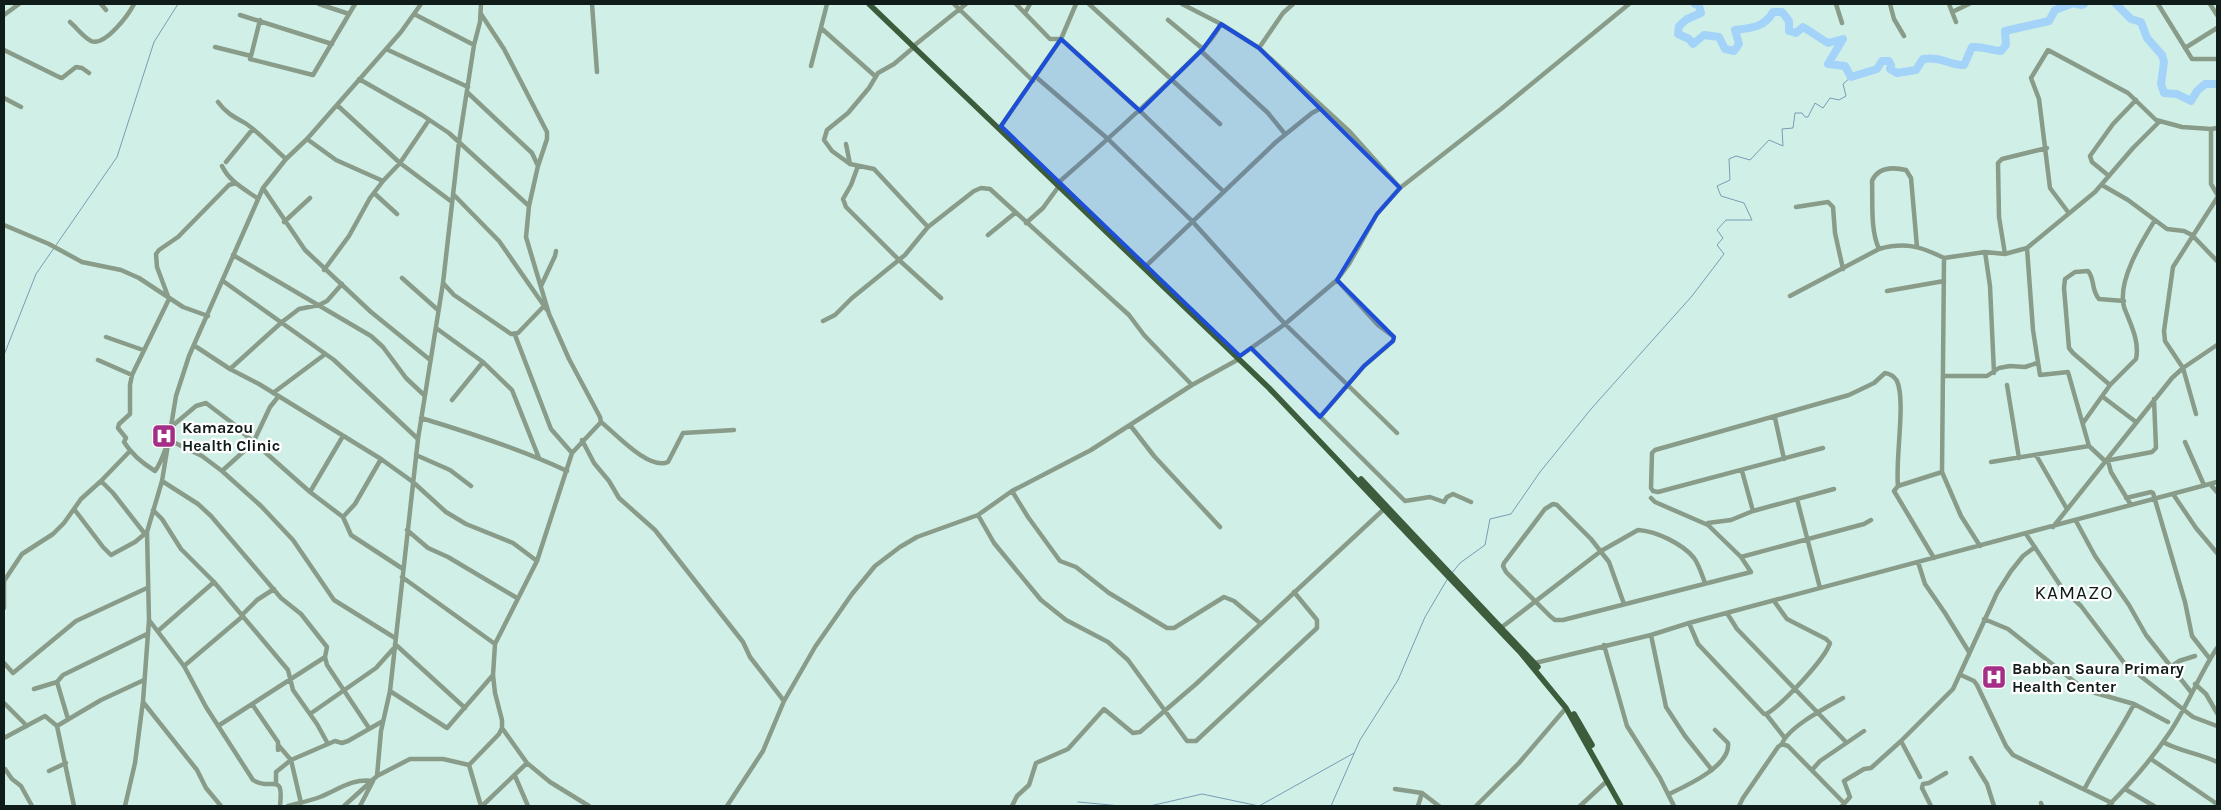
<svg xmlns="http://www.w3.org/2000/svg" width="2221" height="810" font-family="Karla,sans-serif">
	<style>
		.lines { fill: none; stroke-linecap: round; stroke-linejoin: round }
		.stream { stroke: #779cb6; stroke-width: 1 }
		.river { stroke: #a3d3f9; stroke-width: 8 }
		.minor { stroke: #899b89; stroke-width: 4.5 }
		.major { stroke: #3c5c3c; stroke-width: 5.5 }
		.marked { fill: #1d4ed8; fill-opacity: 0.2; stroke: #1d4ed8; stroke-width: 4; stroke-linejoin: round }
		.labels { text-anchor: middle; stroke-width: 4.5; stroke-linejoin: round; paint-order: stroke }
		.poi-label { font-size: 16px; font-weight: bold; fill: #101c19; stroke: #fff; text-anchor: start }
		.quarter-label { font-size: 19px; letter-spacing: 1px; fill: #101c19; stroke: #fff }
	</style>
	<rect width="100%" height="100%" fill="#d0f0e7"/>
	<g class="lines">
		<path class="stream" d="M4,355L36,274L117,157L154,42L178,4
			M1452,573L1460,563L1485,545L1490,519L1511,514L1540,472L1591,409L1692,296L1724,254L1717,245L1723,238L1717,230L1726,220H1752L1744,203L1721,196L1717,186L1730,180L1729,159L1736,156L1750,160L1769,140L1783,146L1782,129L1793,128L1795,113H1802L1805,117H1808L1815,103L1823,108L1830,98L1839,100L1846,96L1843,84L1851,77
			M1078,802L1121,806
			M1150,806L1202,794L1259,806L1354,753
			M1331,806L1360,740L1398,680L1425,617L1448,578"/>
		<path class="river" d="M1695,4L1699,6L1701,13L1687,19L1679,26L1678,34L1689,39L1693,44L1704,35L1719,37L1725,49L1734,51L1739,44L1735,30C1752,28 1765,27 1773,12H1782L1789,21V31L1796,33L1803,27L1828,43L1843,39L1828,64L1845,66L1851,77L1877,69L1882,61H1889L1891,65L1890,69L1897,73L1916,70L1923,59C1941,56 1951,66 1964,65L1972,47C1983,46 1991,51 2001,51L2006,45L2005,31L2049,21L2055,10L2071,4
			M2076,4L2082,5L2084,4
			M2116,4L2131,19L2141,22L2147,38L2162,55L2164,62L2161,84L2164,93L2177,94L2191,101L2197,91L2205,84H2217"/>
		<path class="minor" d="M101,4L106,10
			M319,4L349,14
			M592,4L597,72
			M954,4L1033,81
			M1016,4L1050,39H1061L1140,111L1223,191
			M1089,4L1220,124
			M1182,4L1221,24L1259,48L1350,132L1400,188
			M1836,4L1842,23
			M1890,4L1894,19L1904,36
			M1949,4L1956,22
			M2158,4L2192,59H2217
			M2210,4L2217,15
			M1952,12L1969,4
			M1025,13L1030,4
			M414,14L474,45
			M481,14L504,49L547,132V139L538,166
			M4,15L19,4
			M240,15L332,44
			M1168,20L1203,49
			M70,22C76,27 83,37 91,41C105,47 129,14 134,4
			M821,28L875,76
			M916,44L966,4
			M215,47L251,56L260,20
			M914,47L894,64L878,73L869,88L848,113L827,130L824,140L832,151L850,164L874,169L928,227
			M1259,48L1283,13L1293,4
			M2185,48L2217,28
			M386,49L468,87
			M4,50L59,77L62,78L76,67L82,68L89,73
			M1201,51L1268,113L1285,134
			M250,59L313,75L355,4
			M811,66L827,4
			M1036,77L1108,139L1192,221L1285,324L1397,433
			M359,79L422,115L449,133L529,206
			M467,92L532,153L538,166L529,206L526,237L549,314L569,359L600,417L601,422L572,453L537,561L495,644L493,675L495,693L502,720V728L499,734L469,765L481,806
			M4,98L21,107
			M218,102C226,113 234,117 245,123C260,133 273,148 286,159
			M337,105L400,163L452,202
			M1001,126L1061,39L1076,4
			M2211,129V184L2217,194
			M307,139L336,160L383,181
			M846,144L850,164
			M226,162L252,130
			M222,166C229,181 244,189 257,198
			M858,166L851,185L843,199L846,207L899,260L941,298
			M2109,176L2092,162L2090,156L2113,124L2136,100
			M1059,182C1098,148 1136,114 1173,78C1190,61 1210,45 1221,24
			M236,183L229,185L178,237L159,250L156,254L157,267L169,299L132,375L130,385V414L119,424L118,428L126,438L124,442C132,455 142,463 155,471C162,462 164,451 169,440L202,456L222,471L261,506L293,540L334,600L395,638
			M2102,185L2128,200L2167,229L2184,231L2192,235L2217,261
			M263,188L305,250L371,312L429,359
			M374,193L397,214
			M454,195L499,241L547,310
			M1796,207L1828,202L1833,207L1835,233L1843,269
			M2068,212L2050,188L2039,99L2031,78L2048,50L2128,93L2156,120L2182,127L2211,129L2217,128
			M284,222L310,198
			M1026,223L1043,208L1059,186
			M4,225L49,244L82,262L121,270L139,278L183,307L208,316
			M988,235L1015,213
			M2027,248L2033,330L2040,375L2068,372L2089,446
			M1879,249C1870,229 1873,203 1872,181C1878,167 1893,167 1906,170L1911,178L1917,247
			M1985,252L1990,286L1994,373
			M2005,254L1999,217L1998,163L2002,159L2047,148
			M233,255L371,336L383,347L406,378L424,395
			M1146,266L1276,142L1312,113L1323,107
			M324,270L349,236L370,198L383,181L400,163L429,120
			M402,278L438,310
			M223,281L334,360L418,439
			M443,283L454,295L511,334L518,333L544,306
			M541,286L555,256L556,251
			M1887,291L1944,281
			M1790,296L1879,249C1905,242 1920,246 1944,258
			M823,321L835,315L852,298L905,255L928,227L974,191L981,188L990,189L1129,315L1144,335L1192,385
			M436,328L483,362L512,390L539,458
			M515,335L551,429L572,453
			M106,337L143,350
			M195,346L230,369L259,384L381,459L413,482L446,512L466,524L513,543L537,561
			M1251,348L1405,501L1430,497L1444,502L1447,497L1453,494L1471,502
			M1240,356L1285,324L1337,280L1349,264L1377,214L1400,188L1501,109L1629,4
			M98,360L132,375
			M230,369L282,322L299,309L319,305L327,301L342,284
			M1944,376H1987L1999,368L2010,366L2025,367L2037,363
			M2007,385L2019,458
			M2110,385L2073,353L2069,348L2064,288L2065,279L2075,272L2088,271C2095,279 2091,290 2099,299L2124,301
			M273,393L324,355
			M2103,397L2136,422
			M452,400L483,362
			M2196,414L2183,368L2165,341L2164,331L2173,267L2217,198
			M1320,417L1364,366L1393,341L1394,337L1378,325L1337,280
			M421,418C471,433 520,449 567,471
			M1775,418L1784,459
			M601,422C615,433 649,471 668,462L683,433L734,430
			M2083,423L2110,385L2136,359C2140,341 2130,323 2124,307C2117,281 2142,241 2155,220
			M1130,425L1154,456L1220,527
			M171,427L196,406L206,403L231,422L310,492L343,517L351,535L403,569
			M582,440L594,463L609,481L619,498L655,530L743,642L750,657L784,701
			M2185,442L2204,485
			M1823,448L1658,492L1653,491L1651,488L1652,453L1655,450L1849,395L1874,383L1885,373C1891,374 1894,376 1897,381C1906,401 1895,460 1898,486
			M416,455L450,470L471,486
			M2036,455L2067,509
			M2108,461L2111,472L2131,505
			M1991,462L2089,446L2105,461L2152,452L2156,448L2154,399
			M222,471L253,443L270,407L278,397
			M1742,471L1753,511
			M101,481L113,493L145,534
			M162,481L198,504L211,516L281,598L301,614L327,647L325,657L327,665L369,728
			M2210,484L2217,492
			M1012,491L1028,517L1060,561L1076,567L1109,593L1167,628H1174L1224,597L1234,601L1260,623
			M310,492L343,436
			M2173,494L2196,528L2217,553
			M1651,498L1655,502L1708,525
			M2126,498L2151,492L2153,493L2185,602L2192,636L2210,659
			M1797,499L1820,588
			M74,509L103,547L111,555L135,542L147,532
			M153,510L162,519L181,549L214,582L288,670L293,690L317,724L328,744
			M978,515L994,543L1041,600L1066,620L1108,642L1128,660L1187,741H1196L1317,628V620L1294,592
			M343,517L355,504L381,459
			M2076,521L2095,556L2129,605L2146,635L2191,692
			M2053,527L2172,378L2183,368L2217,345
			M407,530L428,548L448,557L517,598
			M2026,534L2062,588L2081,606L2125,664L2193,717L2217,726
			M1980,546L1961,516L1942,472L1944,258L1985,252L2005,254L2027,248L2095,192L2133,148L2160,121
			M1741,557L1864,524L1871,520
			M1934,558L1894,491L1898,486L1942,472
			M1918,562L1925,584L1945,613L1969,652
			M402,577L495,644
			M1624,604L1609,562L1591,539L1557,505L1553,504L1545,509L1504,563L1503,566L1506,572L1550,616L1555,620H1563L1751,572L1741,557L1709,526L1708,523L1731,520L1753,511L1834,489
			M4,608V581L22,554L53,534L64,523L81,499L101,481L130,451
			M1727,613L1737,629L1846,742
			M242,615L257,600L274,589
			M1984,619L2008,629L2085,690L2134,704L2168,722
			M149,620L184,666L206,707L253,780C271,792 284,770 280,806
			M1689,623L1698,644L1764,714H1766C1781,706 1825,659 1830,643L1826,639L1787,619L1774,601
			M1502,627L1601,551L1638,530C1656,531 1683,544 1694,558C1699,565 1702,575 1705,583
			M158,631L214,582
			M1651,635L1666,707L1685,736L1712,770
			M395,644L465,708
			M1604,645L1627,726L1660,778L1674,806
			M4,663L13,673L76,621L147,588
			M1535,663L1651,635L1689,623L2217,482
			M184,666L243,616
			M2170,667L2179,661L2195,656
			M1961,675L1974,681L1977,685L2006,746L2013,755L2112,803
			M57,682L68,719
			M2195,684L2206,694L2217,713
			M34,689L57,682L63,675L147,634
			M390,691L447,728L493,675
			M143,702L197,770L206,788L221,806
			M4,703L27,726
			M252,704L278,742V750
			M310,714L376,668L393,649
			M1766,714L1784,737
			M218,726L325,657
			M502,728L527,763L550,782L589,806
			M4,738L45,716L57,726
			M1901,741L1920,777
			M2163,742C2181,752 2199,753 2217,762
			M1782,744L1788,746L1844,803
			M279,746L291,760L301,803
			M1971,758L1987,784L1994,806
			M2151,759L2217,804
			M5,769L12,779L21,786L32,806
			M1812,770L1820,761L1864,731
			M49,771L66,763
			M377,776L410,759H443L469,765
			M515,776L528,806
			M276,784V772L291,760L335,741L342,743L348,741L383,721
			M2085,788C2100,759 2119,733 2134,704
			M1395,789L1422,793L1439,806
			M2125,789L2154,806
			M1669,794C1686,786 1731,766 1728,743L1715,730
			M2041,803L2042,806
			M74,806L57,726L101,700L144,680
			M125,806L135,763L143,701L149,620L147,532L162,481L176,396L189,356L263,188L286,159L307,139L401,32L421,4
			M288,806C299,803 309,801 320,797C338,790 352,778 373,781L360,806
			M344,806L377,776L381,731L390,691L418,439L443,283L459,142L474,45L480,22L481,4
			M482,806L527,763
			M727,806L763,751L784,701L815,647L852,594L875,566L900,547L917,537L978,515L1012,491L1091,450L1192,385L1239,359
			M1012,806L1017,796L1029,785L1036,763L1068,749L1104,709L1133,733L1140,732L1196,684L1384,509
			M1418,806L1422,793
			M1476,806L1519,763L1566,708
			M1580,806L1607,781
			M1739,806L1743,798L1778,747L1782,744C1788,727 1827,707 1843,698
			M1842,806L1850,797L1844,781L1864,769L1871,768L1901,741L1953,689L1997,593L2011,571L2023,556L2035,547
			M1931,806L1922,788L1923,784L1929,783L1946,773
			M2108,806C2131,783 2152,759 2170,732C2188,705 2199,675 2217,648"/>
		<path class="major" d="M869,4L1269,388L1520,652L1566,708L1621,806
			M1361,479L1538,667
			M1574,714L1592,745"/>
	</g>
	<path class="marked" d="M1221,24L1259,48L1400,188L1377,214L1337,280L1394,337L1393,341L1364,366L1320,417L1251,348L1240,356L1001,126L1061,39L1140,111L1203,49Z"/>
	<defs>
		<symbol id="hospital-square" viewBox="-11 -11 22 22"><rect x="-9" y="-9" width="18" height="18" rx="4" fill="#a52f86" stroke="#fff"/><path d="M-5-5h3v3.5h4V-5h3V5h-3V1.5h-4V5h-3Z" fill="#fff"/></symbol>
	</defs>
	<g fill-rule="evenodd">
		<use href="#hospital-square" x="150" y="422" width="28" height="28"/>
		<use href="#hospital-square" x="1980" y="663" width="28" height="28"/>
	</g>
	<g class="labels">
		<g class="poi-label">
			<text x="182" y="433">Kamazou<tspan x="182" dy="18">Health Clinic</tspan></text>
			<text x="2012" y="674">Babban Saura Primary<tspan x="2012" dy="18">Health Center</tspan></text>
		</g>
		<g class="quarter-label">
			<text x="2074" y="599">KAMAZO</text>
		</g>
	</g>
	<rect width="2221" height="810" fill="none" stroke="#101c19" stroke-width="10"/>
</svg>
